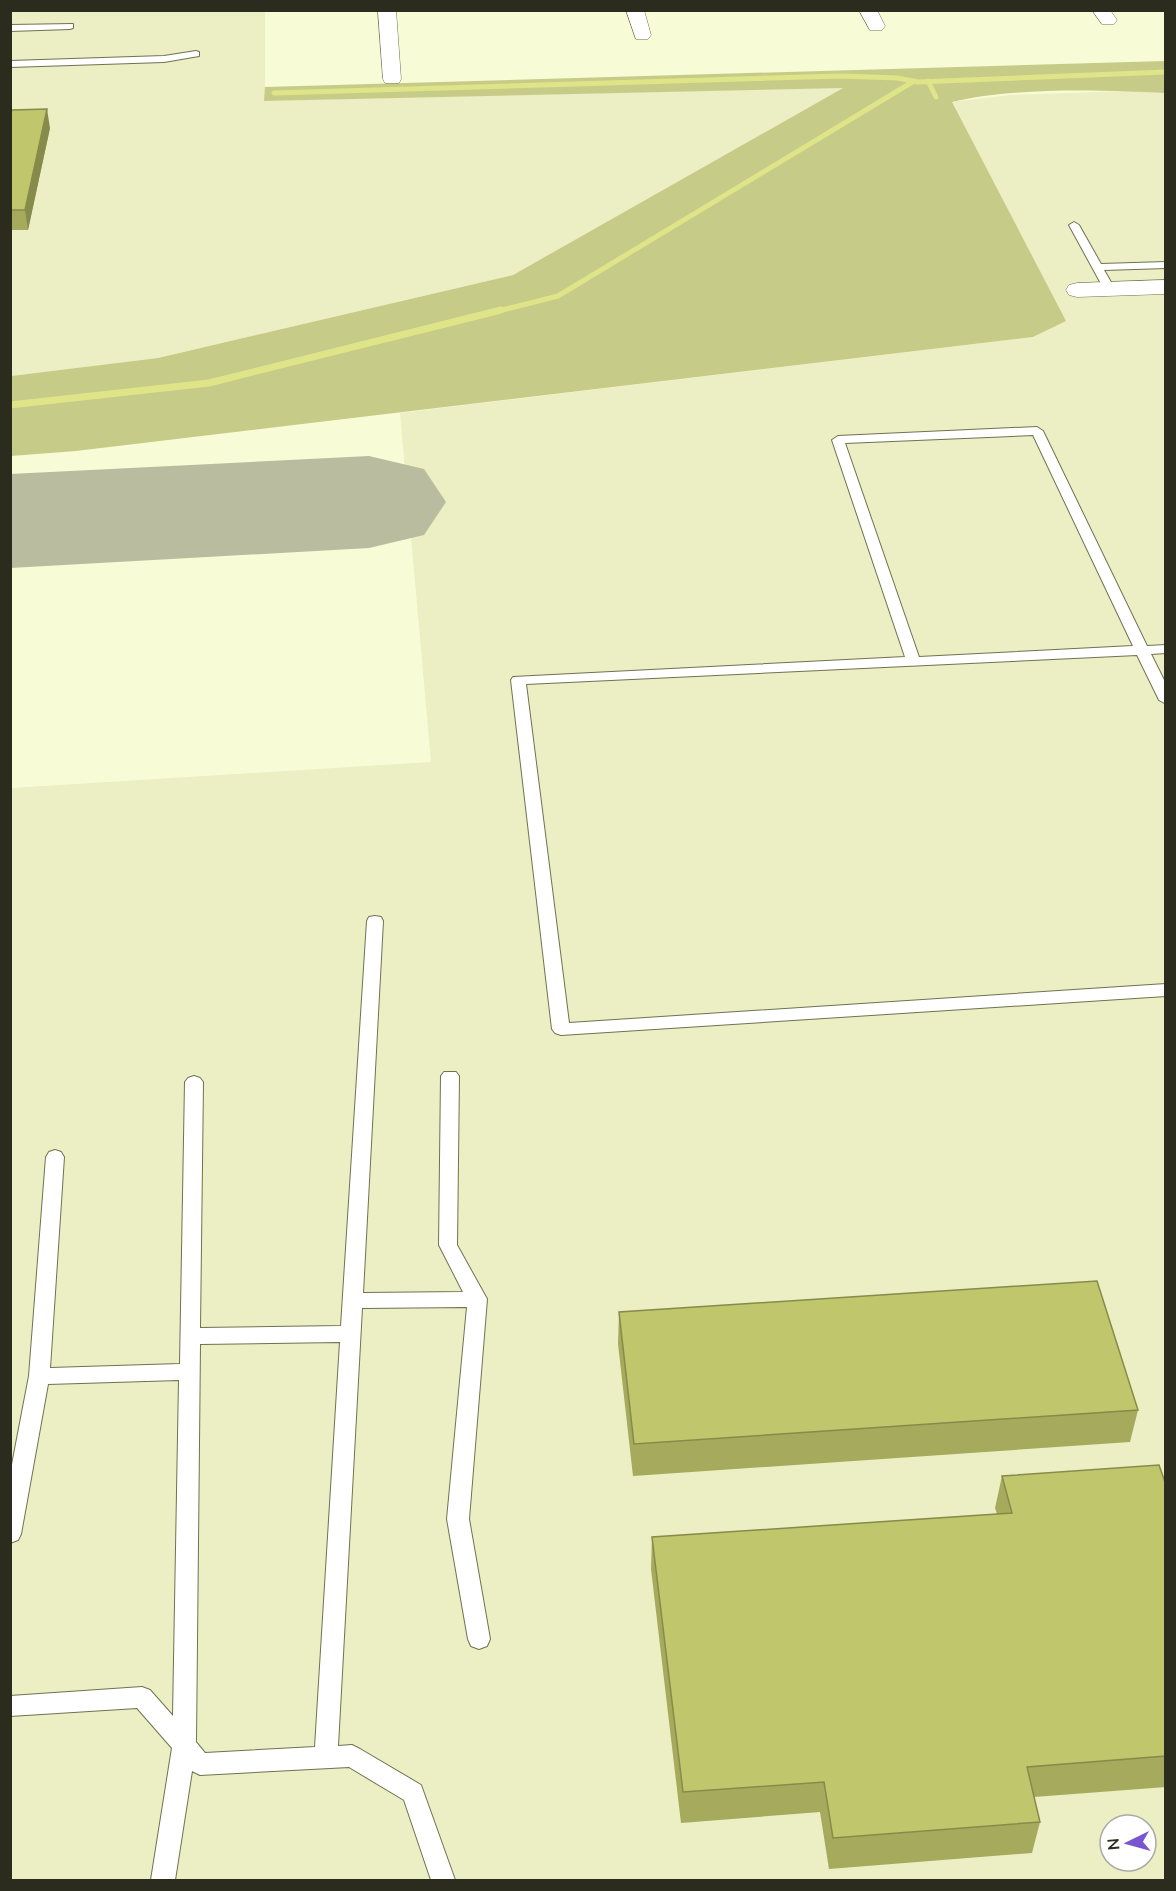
<svg xmlns="http://www.w3.org/2000/svg" width="1176" height="1891" font-family="Mulish,sans-serif">
	<style>
		.built { fill: #ebefc3; fill-rule: evenodd }
		.green { fill: #c7cb88 }
		.lines { fill: none; stroke-linecap: round; stroke-linejoin: round }
		.stream-far1 { stroke: #dee488; stroke-width: 5 }
		.stream { stroke: #dee488; stroke-width: 7 }
		.runway { fill: #b9bc9e; fill-rule: evenodd }
		.service-casing { stroke: #6f7251; stroke-width: 2 }
		.minor-casing { stroke: #6f7251; stroke-width: 1 }
		.service { fill: #fff; fill-rule: evenodd }
		.minor { fill: #fff; fill-rule: evenodd }
		.wall { fill: #a5aa5c }
		.shaded-wall { fill: #868b4b }
		.building { fill: #c0c66b; stroke: #868b4b; stroke-width: 1.5 }
	</style>
	<rect width="100%" height="100%" fill="#f8fcd6"/>
	<path class="built" d="M10,11H265V101L845,87L513,275L158,358L11,376Z
		M1126,91L1165,93V1880H11V788L431,762L400,413L1033,337L1065,321L951,102L1010,95ZM1110,1825H1146V1861H1110Z"/>
	<path class="green" d="M1165,61V93C1100,90 1015,87 952,102L1066,321L1033,337L76,451L11,456V376L158,358L513,275L843,88L264,101L265,87Z"/>
	<g class="lines">
		<path class="stream-far1" d="M928,81L936,97
			M274,93L841,76L897,78L918,82L1166,72
			M495,312L558,296L914,81"/>
		<path class="stream" d="M10,405L209,383L501,310"/>
		<path class="runway" d="M369,456L424,469L446,502L424,535L369,548L10,568V474Z"/>
		<defs>
			<path id="service" d="M73,24V28L70,29L10,31V25Z
				M196,51L199,52V56L164,62L10,67V61L164,56Z
				M1074,222L1079,225L1101,264L1166,262V268L1104,270L1115,289L1113,291H1105L1069,225Z
				M1037,427L1043,431L1147,646L1166,645V653L1151,654L1166,684V704L1159,700L1137,655L526,684L569,1023L1166,984V996L561,1035L555,1033L552,1029L511,680L513,677L905,657L832,440L838,436ZM1033,435L1133,646L919,657L845,443Z
				M375,916L381,917L383,921L363,1293L463,1292L439,1245L441,1076L444,1072H456L459,1076L457,1245L487,1299L469,1519L490,1639L487,1646L479,1649L471,1646L468,1639L447,1519L467,1307L362,1308L338,1746L352,1745L360,1749L421,1785L455,1880H431L404,1800L349,1767L200,1775L192,1771L175,1880H151L172,1748L137,1708L10,1716V1696L142,1687L150,1690L173,1716L179,1380L48,1384L21,1534L18,1540L10,1543V1475L29,1376L46,1157L49,1152L55,1150L61,1152L64,1157L50,1368L180,1364L185,1082L188,1078L194,1076L200,1078L203,1082L200,1328L341,1326L367,921L369,917ZM340,1342L315,1747L205,1753L196,1742L200,1344Z"/>
			<path id="minor" d="M378,10H396L401,79L399,83H385L383,79Z
				M626,10H644L651,35L648,39H636Z
				M859,10H877L885,26L882,30H870Z
				M1092,10H1110L1117,20L1114,24H1102Z
				M1166,280V294L1077,297L1069,295L1066,290L1069,285L1077,283Z"/>
		</defs>
		<use href="#service" class="service-casing"/>
		<use href="#minor" class="minor-casing"/>
		<use href="#service" class="service"/>
		<use href="#minor" class="minor"/>
	</g>
	<path class="wall" d="M10,115L50,128L28,230H10Z
		M619,1312L1138,1410L1130,1442L633,1476L618,1344Z
		M1002,1476L1166,1485V1787L1034,1797L1040,1822L1032,1853L829,1869L820,1812L681,1823L651,1569L652,1537L997,1514L995,1508Z"/>
	<path class="shaded-wall" d="M47,109L50,128L28,230L25,210Z"/>
	<path class="building" d="M47,109L25,210H10V115L12,110Z
		M1097,1281L1138,1410L634,1444L619,1312Z
		M1159,1465L1166,1485V1756L1027,1767L1040,1822L833,1838L824,1782L683,1792L652,1537L1012,1513L1002,1476Z"/>
	<rect width="1176" height="1891" fill="none" stroke="#2b2c1e" stroke-width="24"/>
	<g transform="translate(1128 1843) rotate(265)"><circle r="28" fill="#ffffff" stroke="#aaaba5" stroke-width="1.5"/>
	<path d="M0-4.5L10 22L0 15L-10 22Z" fill="#7756d0"/>
	<text y="-9" font-size="16" font-weight="bold" text-anchor="middle" fill="#2b2c1e">N</text>
	</g>
</svg>
